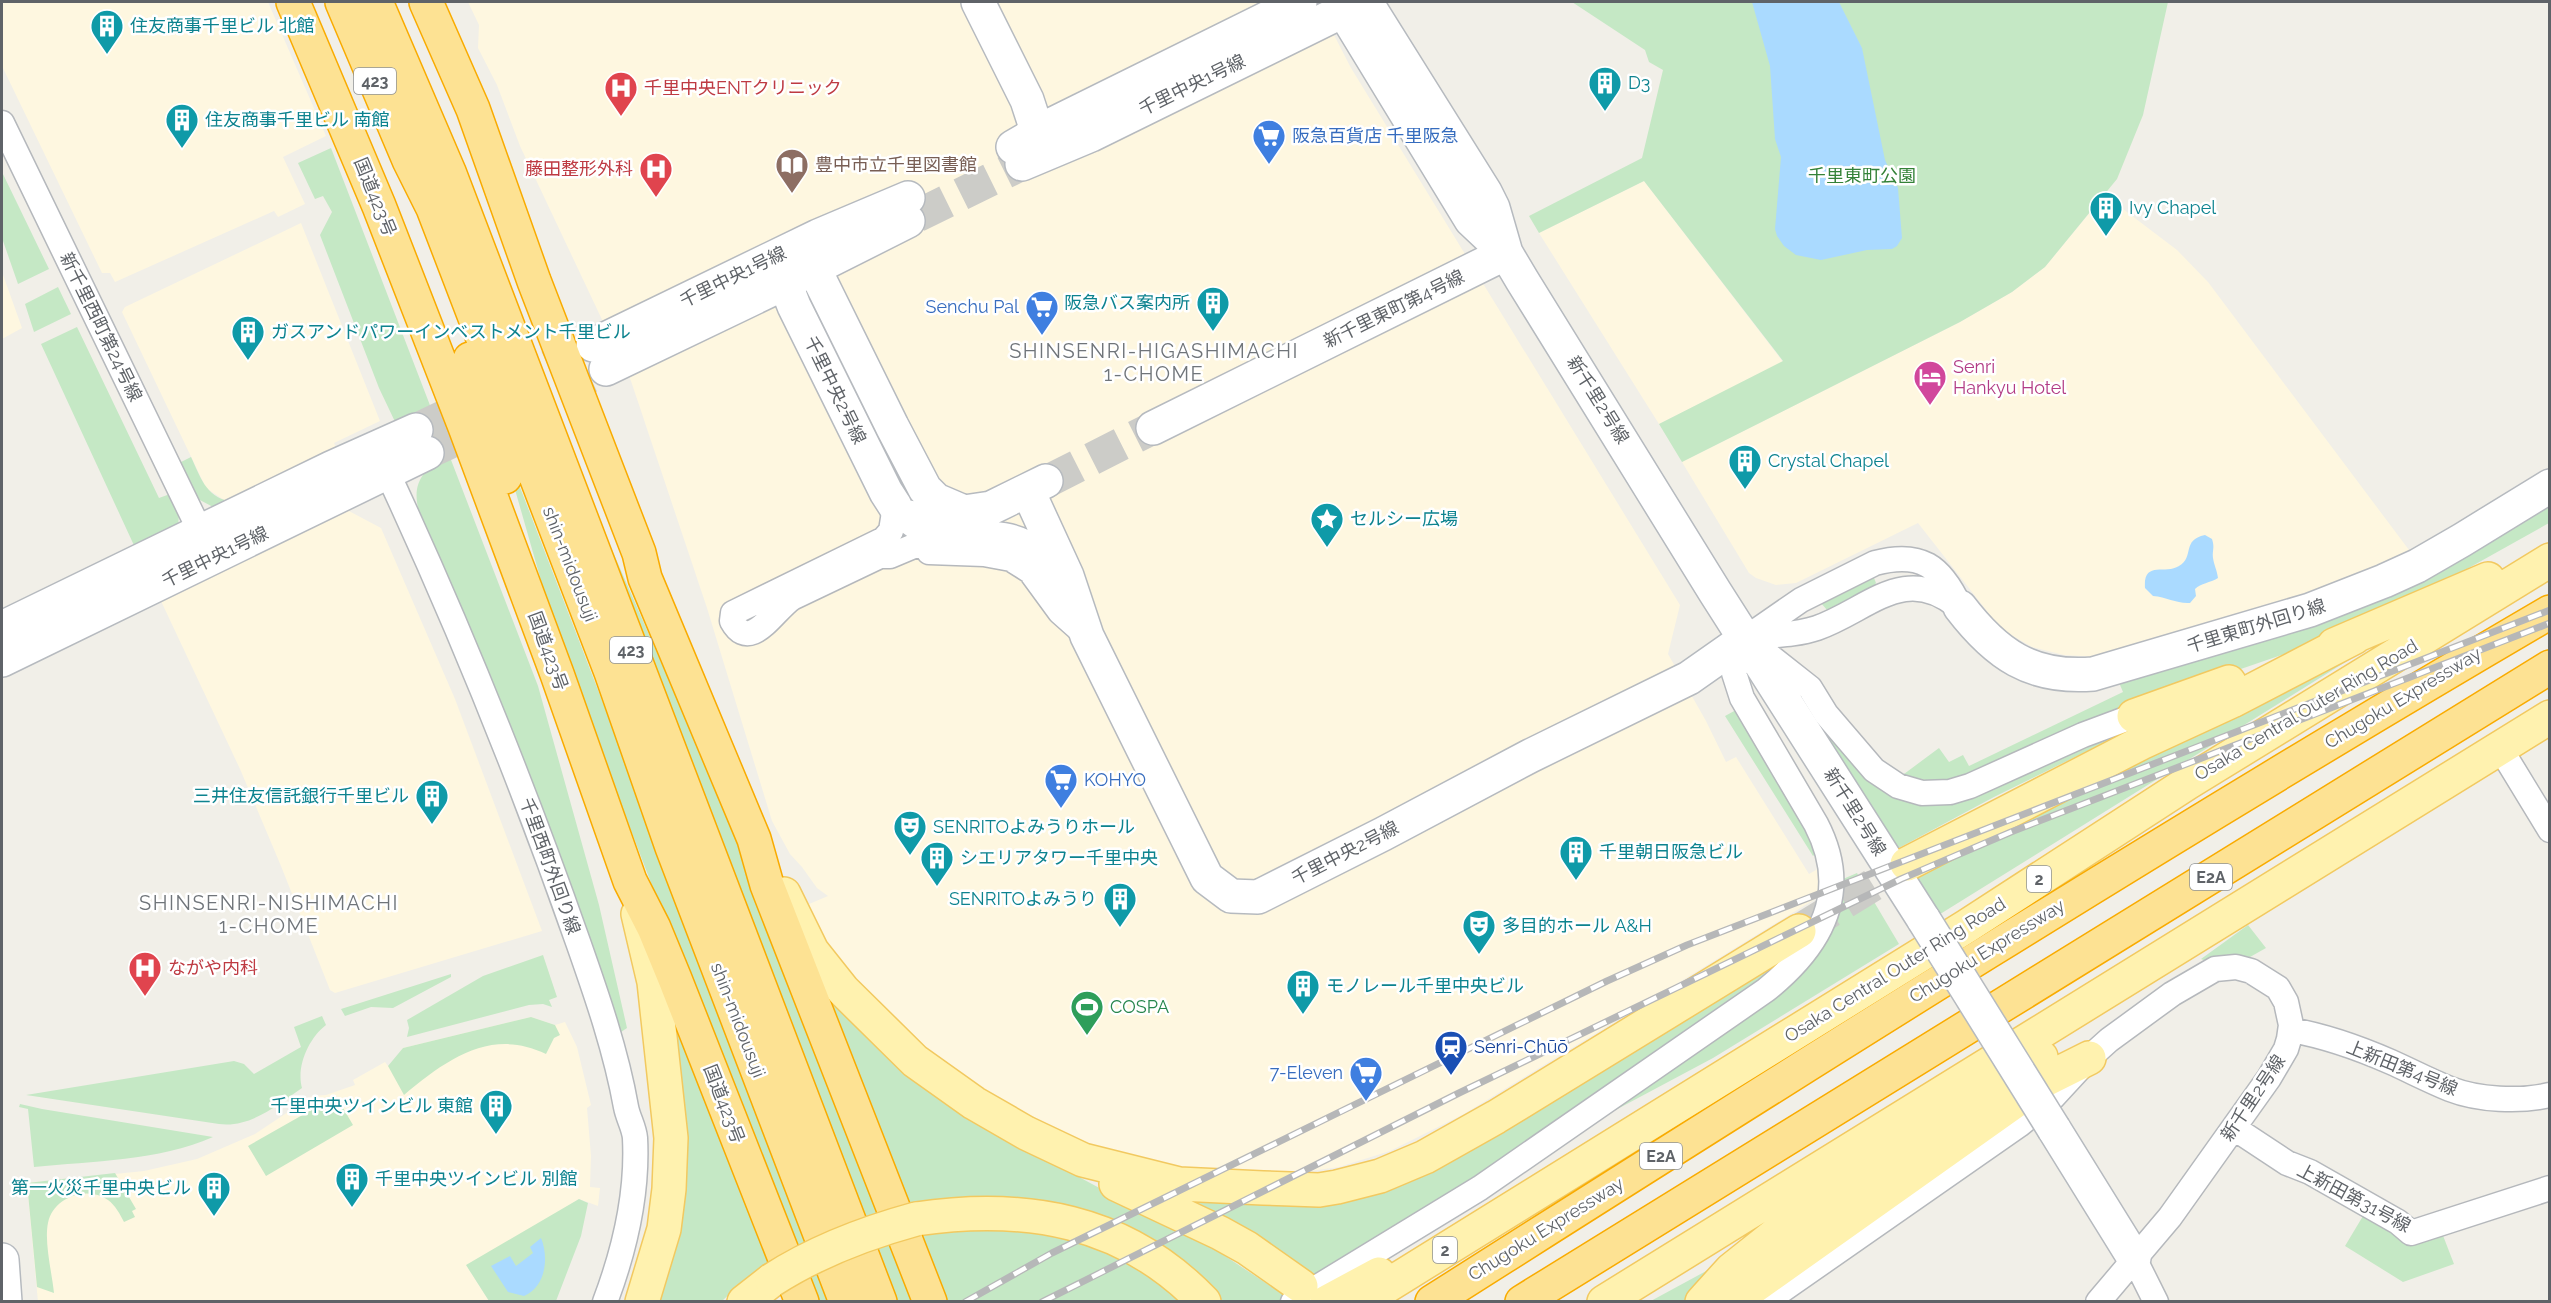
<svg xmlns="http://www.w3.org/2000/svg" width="2551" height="1303" font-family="Raleway,'Noto Sans JP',sans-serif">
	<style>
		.commercial { fill: #fef7e0 }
		.green { fill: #c5e8c5 }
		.water { fill: #aadaff }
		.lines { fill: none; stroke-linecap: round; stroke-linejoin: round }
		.secondary-tunnel { stroke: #ccccc8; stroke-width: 33; stroke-dasharray: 33 16; stroke-linecap: butt }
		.primary-tunnel { stroke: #ccccc8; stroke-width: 33; stroke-dasharray: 33 16; stroke-linecap: butt }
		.street-casing { stroke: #b5b8bc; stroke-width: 27 }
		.secondary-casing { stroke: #b6babf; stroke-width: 36 }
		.primary-casing { stroke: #f2c960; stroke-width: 36 }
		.highway-casing { stroke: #f9ab00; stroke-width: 36 }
		.street { stroke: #fff; stroke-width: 24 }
		.secondary { stroke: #fff; stroke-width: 33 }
		.primary { stroke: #fff2af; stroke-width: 33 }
		.highway { stroke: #fde293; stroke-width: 33 }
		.rail-casing { stroke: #b6b7b8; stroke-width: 7 }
		.rail { stroke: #fff; stroke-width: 4.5; stroke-dasharray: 14; stroke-linecap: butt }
		.secondary-bridge-casing { stroke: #b6babf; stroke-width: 36; stroke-linecap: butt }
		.primary-bridge-casing { stroke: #f2c960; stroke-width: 36; stroke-linecap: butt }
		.secondary-bridge { stroke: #fff; stroke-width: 33 }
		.primary-bridge { stroke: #fff2af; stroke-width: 33 }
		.labels { text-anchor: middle; stroke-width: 5; stroke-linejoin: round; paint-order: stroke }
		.shield { fill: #fff; stroke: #8f9295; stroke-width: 1.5 }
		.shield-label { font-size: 16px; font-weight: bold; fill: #5f6368 }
		.culture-label { font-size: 18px; fill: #0d838f; stroke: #fff; text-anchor: start }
		.street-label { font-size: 18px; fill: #5f6368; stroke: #fff }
		.health-label { font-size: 18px; fill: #be3a42; stroke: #fff; text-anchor: start }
		.shop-label { font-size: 18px; fill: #366cbe; stroke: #fff; text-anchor: start }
		.education-label { font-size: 18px; fill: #785e54; stroke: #fff; text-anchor: start }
		.park-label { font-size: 18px; fill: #348238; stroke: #fff }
		.hotel-label { font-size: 18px; fill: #b23c85; stroke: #fff; text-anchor: start }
		.leisure-label { font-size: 18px; fill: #27864d; stroke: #fff; text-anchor: start }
		.transit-label { font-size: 18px; fill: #164399; stroke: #fff; text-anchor: start }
		.neighbourhood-label { font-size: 20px; letter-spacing: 1.5px; fill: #70757a; stroke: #fff }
	</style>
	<rect width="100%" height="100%" fill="#f1efe8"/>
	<path class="commercial" d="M2,2H268L326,136L283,157L305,204L278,217L274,211L115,282L110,273H102L2,66Z
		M468,2H1317L1351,68L1680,605L1668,654L1706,721L1726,762L1736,757L1809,874L1821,867L1820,896L1464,1114L1390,1151L1339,1167L1288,1174L1184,1167L1094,1145L1036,1121L983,1091L926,1051L874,1001L830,950L802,907L828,896L817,888L802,867L790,854L772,821L707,608L631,381L520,146L497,85L478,48L479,25Z
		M1644,181L1783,362L1659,424L1539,233Z
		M2106,200L2115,203L2177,250L2208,282L2409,550L2360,575L2321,589L2099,657L2064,655L2032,647L2001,629L1918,523L1796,583L1776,585L1756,578L1749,573L1682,462L1960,322L2012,292L2045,267L2097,204Z
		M301,223L380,421L334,443L340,456L229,501L224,500L206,488L122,312L125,307Z
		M2,272L22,328L2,339Z
		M347,510L381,528L455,699L542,931L335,993L330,990L281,866L240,769L161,601Z
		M531,1017L555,1025L565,1022L577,1047L591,1105L587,1108L591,1156L590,1187L600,1188L598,1206L579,1199L468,1268L489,1301L38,1302L27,1183L144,1171L197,1159L255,1134L312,1096L326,1095L355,1085L353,1080L385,1062L388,1066L392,1064L403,1048Z"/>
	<path class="green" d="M1572,2H2168L2143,115L2117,179L2045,267L2012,292L1960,322L1682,462L1659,424L1783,361L1644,181L1539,233L1529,216L1642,158L1663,70L1649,62L1645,50Z
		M331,148L538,686L599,905L627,1028L621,1032L527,769L419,512C415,496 415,484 426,471L398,428L379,388L320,235L332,212L323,196L315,199L298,163Z
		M2,172L49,269L18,284L2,238Z
		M58,287L71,314L34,332L25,304Z
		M77,327L159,498L170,494L179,514L178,528L138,554L41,344Z
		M498,430L833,1301H810L556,633Z
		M191,457C200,476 206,497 229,501L215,508L198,499L177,464Z
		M585,488L757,882L917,1301H893Z
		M2549,498V523L2431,589L2328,639L2206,681L1964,777C1943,783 1924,782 1904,774L1939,748L1949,762L1963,755L1969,766L2123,692L2118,680Z
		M1869,577L1874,578L1876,583L1873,587L1827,610L1821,603Z
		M2360,653L1937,916L1910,876Z
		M1736,710L1813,837L1818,852L1813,856L1725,716Z
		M2138,726L1994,797L1895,850L1823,731L1828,733C1846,759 1863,777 1889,793L2042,763Z
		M1857,873L1899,944L1713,1058L1608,1114L1607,1109L1790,984C1828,948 1834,930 1843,879Z
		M2248,925L2266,948L2250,957L2235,955L2206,961L2201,959Z
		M1803,939L1772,972L1492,1168L1311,1280L1246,1233L1193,1202L1301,1201L1383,1183Z
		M543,955L557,997L549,1000L552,1007L543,1004L529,1005L407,1037L409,1028L407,1020L483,976Z
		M451,974V977L393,1008L371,1007L345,1016L341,1009Z
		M660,986L771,1266L735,1289L722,1301L658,1302L685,1118L678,1049Z
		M829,1000L1053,1163L1222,1254L1287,1297L1279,1301H1223L1200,1277L1050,1203L1003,1197L982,1198L908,1209Z
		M322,1016L326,1025C309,1038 296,1066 302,1088C277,1105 251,1128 219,1124L26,1095L234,1061L244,1064L254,1074L301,1047L294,1027Z
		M531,1017L555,1025L560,1035L554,1038L546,1054C491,1027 446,1060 404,1095L388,1066L403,1048Z
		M336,1096L353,1125L266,1176L248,1146Z
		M20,1104L42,1109L213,1137C158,1161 93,1161 34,1167L28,1109L19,1107Z
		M115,1173L136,1209L132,1211L135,1217L124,1222C120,1214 115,1205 108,1200C86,1185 53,1198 48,1223C44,1242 52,1273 54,1293L37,1287L27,1183Z
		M579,1199L588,1203L581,1236L556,1301H489L466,1265Z
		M2363,1216L2411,1244L2442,1233L2454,1264L2403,1282L2345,1246Z
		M969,1227L1068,1236L1131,1262L1184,1301H943L917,1235Z
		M1708,1270L1710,1271L1687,1301L1649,1302Z"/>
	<path class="water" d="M1752,2H1839L1862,48L1885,160L1898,188L1902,238L1897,246L1892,249L1867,250L1821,260L1796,255L1784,246L1777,236L1775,229L1781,157L1775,139L1770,66Z
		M2205,535L2212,539C2215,548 2212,550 2213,558C2214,565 2217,570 2218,578C2210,583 2201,583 2195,589L2196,596L2190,603C2177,604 2167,597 2153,596L2145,588C2143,560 2165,575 2179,566C2195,557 2181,540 2205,535Z
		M541,1238C549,1257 546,1287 524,1296L508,1292L491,1266L510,1256L516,1266L533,1253L530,1247Z"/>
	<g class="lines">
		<path class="secondary-tunnel" d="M917,216L1022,164
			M416,430L591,346
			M427,453L606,369
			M1048,481L1153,428"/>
		<path class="primary-tunnel" d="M1803,928L1907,864"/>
		<defs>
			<path id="street" d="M2,123L200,531L198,548
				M381,459C455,616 520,777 578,942C597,996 616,1051 626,1107C628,1118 634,1127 635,1138C638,1195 625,1249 605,1302
				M895,506L891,531L884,539L733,613L732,621C750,654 773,611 792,598L880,556H890L928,540L951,538
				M929,552L984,554L1011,559L1030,571L1060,612L1087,636
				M1752,637C1772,635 1797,635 1817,628C1868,610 1904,563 1957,606
				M1746,638L1801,600L1875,563C1921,551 1941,566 1960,607
				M1758,647L1810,688L1826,714L1874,770L1898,786L1922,793L1950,792L1970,786L2083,735L2134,716
				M2500,748L2550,830
				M2291,1030C2325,1036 2359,1048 2391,1062C2411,1071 2430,1081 2450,1089C2478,1100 2520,1102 2550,1095
				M2234,1128L2287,1163L2310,1172L2398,1222L2411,1233L2550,1188
				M2134,1258L2156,1302
				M1293,1302L1480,1188L1766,990C1821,946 1852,893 1816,824L1742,698L1734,673L1746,638
				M1765,1302L2019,1125L2053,1097L2089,1058L2109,1040L2172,994L2215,969L2236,967L2251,971L2278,988L2286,1002L2291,1025L2289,1039L2286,1049L2269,1078L2170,1217L2098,1302"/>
			<path id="secondary" d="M978,2L1027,100L1044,152
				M1338,2L1471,220L1505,252
				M1366,2L1485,192L1493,208L1506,253L1522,280L1715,592L1924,920
				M1013,147L1047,127L1300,2
				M1022,164L1091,135L1361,2
				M802,244L892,426L925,489L936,500L964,512L991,508L1046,481
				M784,261L785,283L794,306L886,492L895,506
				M593,345L818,236L908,198
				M606,369L785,283L908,221
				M1153,428L1506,253
				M1028,491L1067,576L1087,636L1207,878L1231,896L1258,897L1383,834L1530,756L1689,678L1746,638
				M909,517C947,549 1005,525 1035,554C1044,563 1051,574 1058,584
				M1960,607C1996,654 2031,679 2093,674L2310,610L2384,581L2417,566L2462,540L2550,486
				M2,628L331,468L416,430
				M2,660L427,453
				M2054,1129L2134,1258
				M2,1260L5,1302"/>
			<path id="primary" d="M2334,645L2488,579
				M2134,716L2229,682
				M1907,864L2141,743L2232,701L2355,637
				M784,894L812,951L843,990L915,1061L974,1103L1026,1133L1083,1160L1179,1184L1263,1188L1319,1190L1337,1187L1380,1176L1425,1157L1496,1117L1799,931
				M638,914L654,982L671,1138L669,1189L664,1229L642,1302
				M1116,1184L1220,1233L1247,1248L1301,1286
				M916,1219C1025,1203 1125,1219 1204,1302
				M1735,1300L2045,1080L2089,1058
				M744,1302L772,1280
				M1327,1302L1379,1274
				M1361,1302L1967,926L2189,782L2550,560
				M1604,1302L2550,717
				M1702,1302L1731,1270L1785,1227L2041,1057"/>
			<path id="highway" d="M293,2L379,206L465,427L557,674L630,881L654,928L675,979L802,1302
				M342,2L409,160L433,208L489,354L611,672L672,847L846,1302
				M376,2L449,172L880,1302
				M426,2L473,109L534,281L639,553L645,578L754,839L767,885L930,1302
				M470,359L505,477
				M1432,1302C1802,1067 2172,833 2550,612
				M1522,1302L2550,667"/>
		</defs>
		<use href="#street" class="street-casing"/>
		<use href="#secondary" class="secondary-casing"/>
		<use href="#primary" class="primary-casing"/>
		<use href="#highway" class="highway-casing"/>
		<use href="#street" class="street"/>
		<use href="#secondary" class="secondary"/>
		<use href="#primary" class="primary"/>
		<use href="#highway" class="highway"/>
		<defs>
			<path id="rail" d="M965,1302L1052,1253L1607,981L1687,945L2550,610
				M1042,1302L1459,1093L1901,879L2011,832L2550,623"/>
		</defs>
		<use href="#rail" class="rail-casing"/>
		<use href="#rail" class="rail"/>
		<defs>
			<path id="secondary-bridge" d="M1924,920L2054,1129"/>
			<path id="primary-bridge" d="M772,1280C817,1251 865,1233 916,1219"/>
		</defs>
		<use href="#secondary-bridge" class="secondary-bridge-casing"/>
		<use href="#primary-bridge" class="primary-bridge-casing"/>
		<use href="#secondary-bridge" class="secondary-bridge"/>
		<use href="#primary-bridge" class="primary-bridge"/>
	</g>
	<defs>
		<symbol id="building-pin" viewBox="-11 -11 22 30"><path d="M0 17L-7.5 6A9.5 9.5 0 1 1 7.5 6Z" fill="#0f9aa8" stroke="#fff"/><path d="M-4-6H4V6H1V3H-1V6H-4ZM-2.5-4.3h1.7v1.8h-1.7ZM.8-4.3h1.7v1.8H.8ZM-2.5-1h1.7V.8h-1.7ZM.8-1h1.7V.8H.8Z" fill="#fff"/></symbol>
		<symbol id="hospital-pin" viewBox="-11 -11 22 30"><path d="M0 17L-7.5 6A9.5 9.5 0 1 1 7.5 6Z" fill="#e0444e" stroke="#fff"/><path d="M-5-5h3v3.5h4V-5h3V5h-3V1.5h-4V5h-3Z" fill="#fff"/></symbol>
		<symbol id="supermarket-pin" viewBox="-11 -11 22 30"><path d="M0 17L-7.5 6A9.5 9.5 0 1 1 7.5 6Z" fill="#3f7fe0" stroke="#fff"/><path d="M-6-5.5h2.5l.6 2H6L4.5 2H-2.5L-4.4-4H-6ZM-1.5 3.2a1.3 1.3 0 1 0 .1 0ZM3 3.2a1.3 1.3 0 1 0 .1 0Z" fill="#fff"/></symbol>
		<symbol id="library-pin" viewBox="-11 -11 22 30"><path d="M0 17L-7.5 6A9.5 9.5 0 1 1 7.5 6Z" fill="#8d6e63" stroke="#fff"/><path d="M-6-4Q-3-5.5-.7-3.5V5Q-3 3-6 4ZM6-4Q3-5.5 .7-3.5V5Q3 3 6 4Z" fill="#fff"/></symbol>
		<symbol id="hotel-pin" viewBox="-11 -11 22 30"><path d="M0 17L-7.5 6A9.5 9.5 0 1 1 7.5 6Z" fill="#d1479c" stroke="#fff"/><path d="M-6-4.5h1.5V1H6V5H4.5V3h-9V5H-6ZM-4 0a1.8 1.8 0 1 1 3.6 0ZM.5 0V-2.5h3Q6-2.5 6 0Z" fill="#fff"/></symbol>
		<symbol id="sight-pin" viewBox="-11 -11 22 30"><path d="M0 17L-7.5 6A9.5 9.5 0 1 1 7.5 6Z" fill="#0f9aa8" stroke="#fff"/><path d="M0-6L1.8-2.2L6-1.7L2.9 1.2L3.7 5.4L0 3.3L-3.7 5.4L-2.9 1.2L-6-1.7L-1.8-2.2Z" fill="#fff"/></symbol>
		<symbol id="theatre-pin" viewBox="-11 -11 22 30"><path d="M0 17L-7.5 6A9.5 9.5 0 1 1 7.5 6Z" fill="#0f9aa8" stroke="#fff"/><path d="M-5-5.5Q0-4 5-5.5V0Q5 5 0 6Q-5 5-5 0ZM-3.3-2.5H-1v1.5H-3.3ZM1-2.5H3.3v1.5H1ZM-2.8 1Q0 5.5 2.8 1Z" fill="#fff"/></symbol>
		<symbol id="stadium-pin" viewBox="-11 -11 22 30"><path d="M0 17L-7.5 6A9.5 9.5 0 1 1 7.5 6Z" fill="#2e9e5b" stroke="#fff"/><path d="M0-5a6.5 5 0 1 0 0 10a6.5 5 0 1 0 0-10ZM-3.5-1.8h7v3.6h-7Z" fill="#fff"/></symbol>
		<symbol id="station-pin" viewBox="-11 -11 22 30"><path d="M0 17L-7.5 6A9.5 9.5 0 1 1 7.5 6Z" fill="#1a4fb4" stroke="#fff"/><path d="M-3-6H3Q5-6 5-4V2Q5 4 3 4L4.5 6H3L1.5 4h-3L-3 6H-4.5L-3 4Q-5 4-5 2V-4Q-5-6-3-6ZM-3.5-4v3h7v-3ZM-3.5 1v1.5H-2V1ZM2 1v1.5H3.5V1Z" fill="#fff"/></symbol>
	</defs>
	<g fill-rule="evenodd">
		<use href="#building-pin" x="88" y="7" width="38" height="52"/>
		<use href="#building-pin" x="1586" y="64" width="38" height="52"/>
		<use href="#hospital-pin" x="602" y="69" width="38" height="52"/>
		<use href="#building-pin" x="163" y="101" width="38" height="52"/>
		<use href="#supermarket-pin" x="1250" y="117" width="38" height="52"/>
		<use href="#library-pin" x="773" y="146" width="38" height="52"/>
		<use href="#hospital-pin" x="637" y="150" width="38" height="52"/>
		<use href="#building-pin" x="2087" y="189" width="38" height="52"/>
		<use href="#building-pin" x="1194" y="284" width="38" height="52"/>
		<use href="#supermarket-pin" x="1023" y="288" width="38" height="52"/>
		<use href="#building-pin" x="229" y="313" width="38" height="52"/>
		<use href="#hotel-pin" x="1911" y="358" width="38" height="52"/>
		<use href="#building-pin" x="1726" y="442" width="38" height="52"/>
		<use href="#sight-pin" x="1308" y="500" width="38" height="52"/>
		<use href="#supermarket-pin" x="1042" y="761" width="38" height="52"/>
		<use href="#building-pin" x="413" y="777" width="38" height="52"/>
		<use href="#theatre-pin" x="891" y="808" width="38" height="52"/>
		<use href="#building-pin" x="1557" y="833" width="38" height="52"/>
		<use href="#building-pin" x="918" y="839" width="38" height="52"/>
		<use href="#building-pin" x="1101" y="880" width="38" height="52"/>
		<use href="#theatre-pin" x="1460" y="907" width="38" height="52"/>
		<use href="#hospital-pin" x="126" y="949" width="38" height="52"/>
		<use href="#building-pin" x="1284" y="967" width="38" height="52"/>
		<use href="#stadium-pin" x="1068" y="988" width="38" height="52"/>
		<use href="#station-pin" x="1432" y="1028" width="38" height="52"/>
		<use href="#supermarket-pin" x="1347" y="1054" width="38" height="52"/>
		<use href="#building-pin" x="477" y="1087" width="38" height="52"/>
		<use href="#building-pin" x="333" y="1160" width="38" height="52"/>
		<use href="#building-pin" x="195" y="1169" width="38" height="52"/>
	</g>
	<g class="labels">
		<g class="shield">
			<rect x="354" y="68" width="42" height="26" rx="4.5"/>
			<rect x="610" y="637" width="42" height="26" rx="4.5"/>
			<rect x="2190" y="864" width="42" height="26" rx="4.5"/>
			<rect x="2027" y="866" width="24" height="26" rx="4.5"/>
			<rect x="1640" y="1143" width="42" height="26" rx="4.5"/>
			<rect x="1433" y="1237" width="24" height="26" rx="4.5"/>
		</g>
		<g class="shield-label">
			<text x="375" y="87">423</text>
			<text x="631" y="656">423</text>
			<text x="2211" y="883">E2A</text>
			<text x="2039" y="885">2</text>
			<text x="1661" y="1162">E2A</text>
			<text x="1445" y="1256">2</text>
		</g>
		<g class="culture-label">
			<text x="130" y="32">住友商事千里ビル 北館</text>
			<text x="1628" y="89">D3</text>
			<text x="205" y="126">住友商事千里ビル 南館</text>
			<text x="2129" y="214">Ivy Chapel</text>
			<text x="1190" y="309" text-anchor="end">阪急バス案内所</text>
			<text x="271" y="338">ガスアンドパワーインベストメント千里ビル</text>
			<text x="1768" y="467">Crystal Chapel</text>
			<text x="1350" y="525">セルシー広場</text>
			<text x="409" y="802" text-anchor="end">三井住友信託銀行千里ビル</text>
			<text x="933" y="833">SENRITOよみうりホール</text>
			<text x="1599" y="858">千里朝日阪急ビル</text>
			<text x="960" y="864">シエリアタワー千里中央</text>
			<text x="1097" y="905" text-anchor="end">SENRITOよみうり</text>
			<text x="1502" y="932">多目的ホール A&amp;H</text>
			<text x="1326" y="992">モノレール千里中央ビル</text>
			<text x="473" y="1112" text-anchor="end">千里中央ツインビル 東館</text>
			<text x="375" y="1185">千里中央ツインビル 別館</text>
			<text x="191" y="1194" text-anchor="end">第一火災千里中央ビル</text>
		</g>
		<g class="street-label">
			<text transform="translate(1192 85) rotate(-26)" y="6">千里中央1号線</text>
			<text transform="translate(375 197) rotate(68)" y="6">国道423号</text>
			<text transform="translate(733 277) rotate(-26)" y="6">千里中央1号線</text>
			<text transform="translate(1394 309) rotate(-26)" y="6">新千里東町第4号線</text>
			<text transform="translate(101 327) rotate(64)" y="6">新千里西町第24号線</text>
			<text transform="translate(835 390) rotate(64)" y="6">千里中央2号線</text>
			<text transform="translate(1598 400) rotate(58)" y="6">新千里2号線</text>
			<text transform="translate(215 557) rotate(-26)" y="6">千里中央1号線</text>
			<text transform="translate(570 564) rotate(69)" y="6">shin-midousuji</text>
			<text transform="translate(2256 626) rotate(-17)" y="6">千里東町外回り線</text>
			<text transform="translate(548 651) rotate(70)" y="6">国道423号</text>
			<text transform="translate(2403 698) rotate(-31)" y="6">Chugoku Expressway</text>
			<text transform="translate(2306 710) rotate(-31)" y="6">Osaka Central Outer Ring Road</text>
			<text transform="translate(1855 812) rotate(58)" y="6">新千里2号線</text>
			<text transform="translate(1345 853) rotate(-27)" y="6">千里中央2号線</text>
			<text transform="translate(550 866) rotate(70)" y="6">千里西町外回り線</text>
			<text transform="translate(1987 951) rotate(-32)" y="6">Chugoku Expressway</text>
			<text transform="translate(1895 970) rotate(-32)" y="6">Osaka Central Outer Ring Road</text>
			<text transform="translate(738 1020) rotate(69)" y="6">shin-midousuji</text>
			<text transform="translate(2402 1068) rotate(22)" y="6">上新田第4号線</text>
			<text transform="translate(2253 1098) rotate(-56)" y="6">新千里2号線</text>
			<text transform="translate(724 1104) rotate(69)" y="6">国道423号</text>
			<text transform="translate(2354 1198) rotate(28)" y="6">上新田第31号線</text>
			<text transform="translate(1546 1229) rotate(-32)" y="6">Chugoku Expressway</text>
		</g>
		<g class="health-label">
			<text x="644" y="94">千里中央ENTクリニック</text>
			<text x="633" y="175" text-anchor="end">藤田整形外科</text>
			<text x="168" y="974">ながや内科</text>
		</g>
		<g class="shop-label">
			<text x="1292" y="142">阪急百貨店 千里阪急</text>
			<text x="1019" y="313" text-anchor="end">Senchu Pal</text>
			<text x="1084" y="786">KOHYO</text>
			<text x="1343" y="1079" text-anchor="end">7-Eleven</text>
		</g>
		<g class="education-label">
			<text x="815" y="171">豊中市立千里図書館</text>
		</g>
		<g class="park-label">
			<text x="1862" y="182">千里東町公園</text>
		</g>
		<g class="hotel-label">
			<text x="1953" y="373">Senri<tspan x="1953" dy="21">Hankyu Hotel</tspan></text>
		</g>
		<g class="leisure-label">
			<text x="1110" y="1013">COSPA</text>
		</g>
		<g class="transit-label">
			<text x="1474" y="1053">Senri-Chūō</text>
		</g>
		<g class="neighbourhood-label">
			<text x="1154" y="358">SHINSENRI-HIGASHIMACHI<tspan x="1154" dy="23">1-CHOME</tspan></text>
			<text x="269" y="910">SHINSENRI-NISHIMACHI<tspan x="269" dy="23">1-CHOME</tspan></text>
		</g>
	</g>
	<rect width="2551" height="1303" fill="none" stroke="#5f6368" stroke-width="6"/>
</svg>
